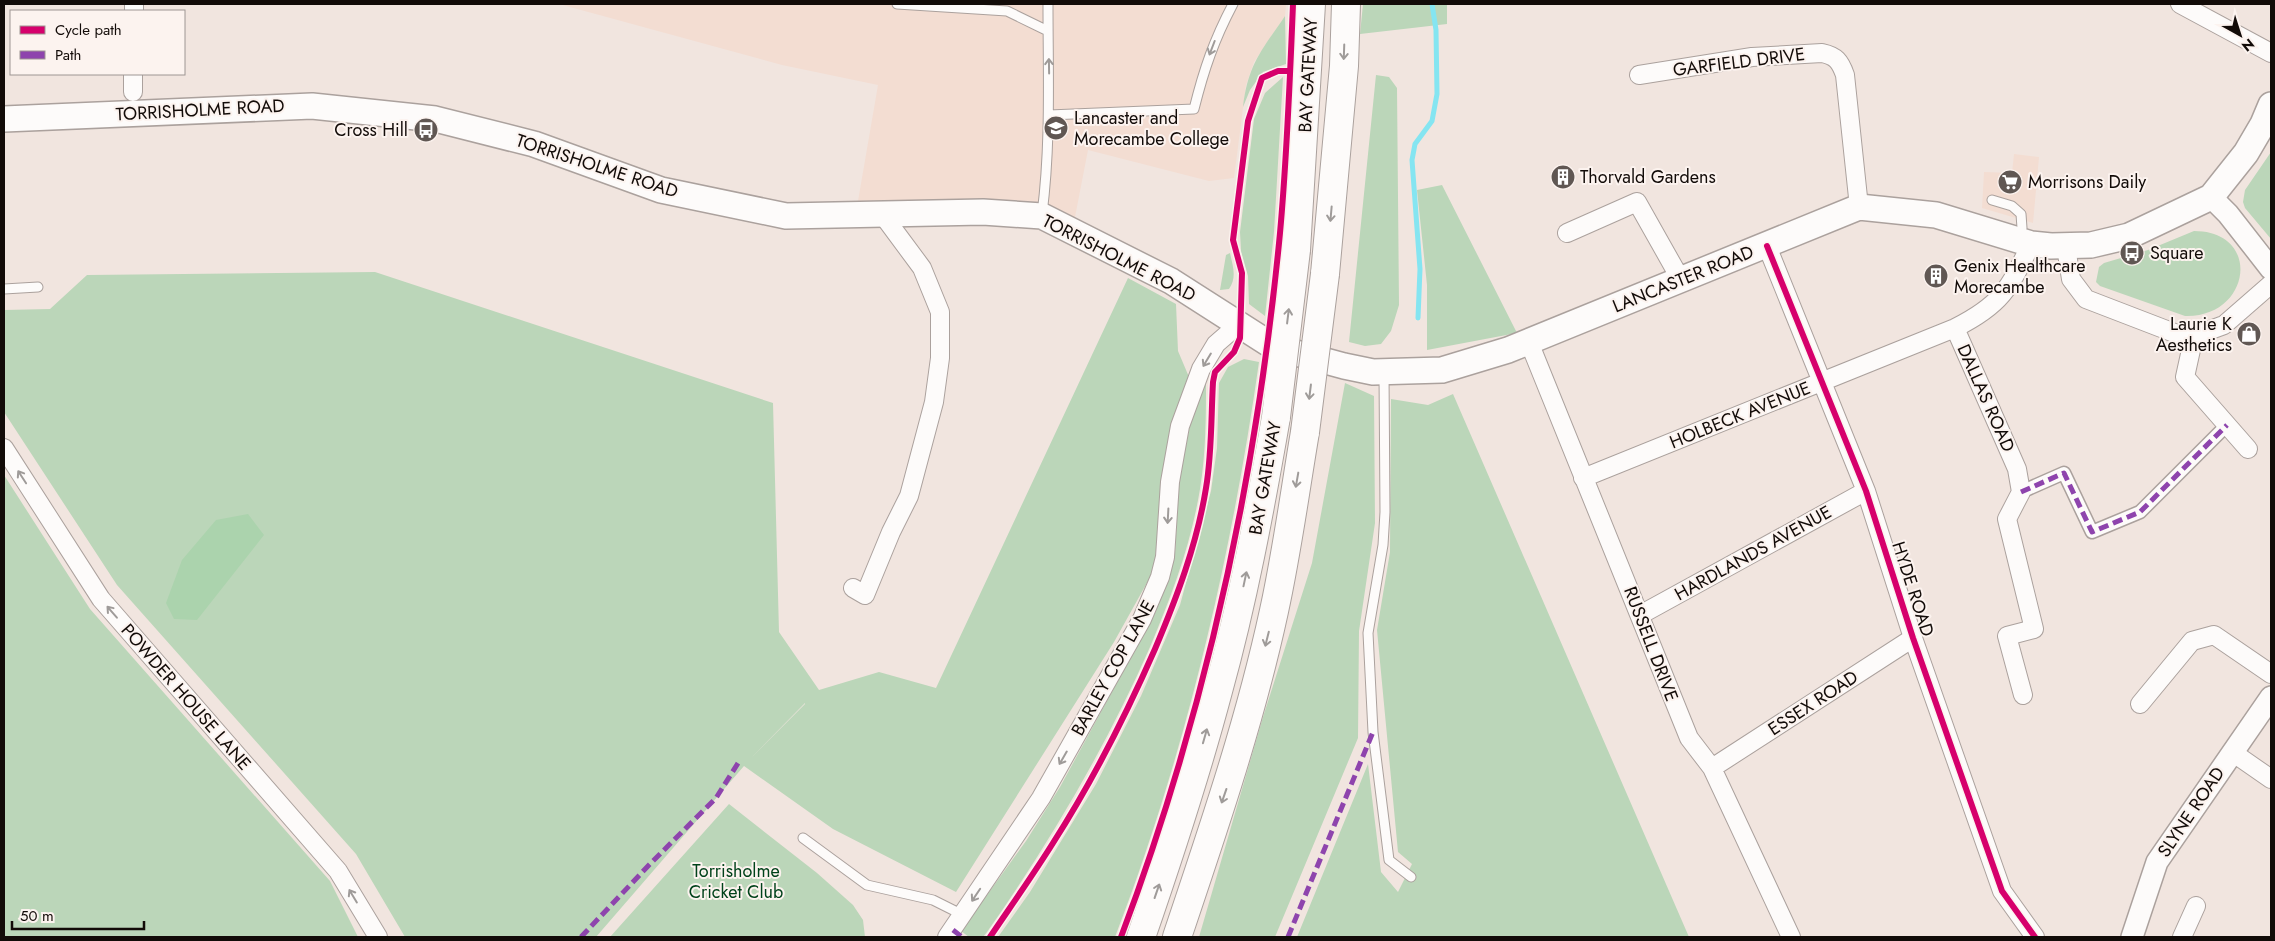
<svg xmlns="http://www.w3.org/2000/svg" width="2275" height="941" font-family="Jost,sans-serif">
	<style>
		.built { fill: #f3ddd2 }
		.green { fill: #bbd6b9; fill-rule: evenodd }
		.forest { fill: #abd3ad }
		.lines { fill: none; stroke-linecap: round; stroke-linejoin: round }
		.stream { stroke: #85e5f1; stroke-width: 5 }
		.service-casing { stroke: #aba19d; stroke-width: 11 }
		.pedestrian-casing { stroke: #aba19d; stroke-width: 15 }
		.minor-casing { stroke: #aba19d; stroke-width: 20 }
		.tertiary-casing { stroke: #aba19d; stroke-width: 24 }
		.secondary-casing { stroke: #aba19d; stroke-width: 28 }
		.trunk-casing { stroke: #aba19d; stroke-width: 30 }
		.service { stroke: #fdfbfa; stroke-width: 9 }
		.pedestrian { stroke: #fdfbfa; stroke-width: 12 }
		.minor { stroke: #fdfbfa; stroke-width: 18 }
		.tertiary { stroke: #fdfbfa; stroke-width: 21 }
		.secondary { stroke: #fdfbfa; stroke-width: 25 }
		.trunk { stroke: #fdfbfa; stroke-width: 28 }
		.trunk-bridge-casing { stroke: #aba19d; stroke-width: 30; stroke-linecap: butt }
		.trunk-bridge { stroke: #fdfbfa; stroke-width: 28 }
		.quiet { stroke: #8e44ad; stroke-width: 5; stroke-dasharray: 10 5; stroke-linecap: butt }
		.cycleway-casing { stroke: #fcf3ef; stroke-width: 9 }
		.cycleway { stroke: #d6006c; stroke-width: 6 }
		.oneway { stroke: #9f9b99 }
		.labels { text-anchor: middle; stroke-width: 4; stroke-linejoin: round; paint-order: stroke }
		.street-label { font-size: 18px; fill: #120b08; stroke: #fcf3ef }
		.poi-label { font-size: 18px; fill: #120b08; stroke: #fcf3ef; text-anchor: start }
		.park-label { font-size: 18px; fill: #00421a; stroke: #fcf3ef }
	</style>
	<rect width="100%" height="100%" fill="#f1e5df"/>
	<path class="built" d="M559,4H1286L1285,16L1254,62L1246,85L1234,178L1209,181L1088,150L1075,217L1009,201H858L878,85L782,65Z
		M2014,154L2039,157L2033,223L1982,208L1984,172L2012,173Z"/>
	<path class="green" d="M1363,4H1447V24L1360,34Z
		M1285,16L1286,64L1263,72L1250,90L1243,107C1248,64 1262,50 1285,16Z
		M1376,75L1389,77L1397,88L1399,305L1391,331L1381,344L1365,346L1349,342Z
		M1283,77L1274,232L1265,316L1249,304L1248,276L1241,251L1240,232L1254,119L1265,93Z
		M2271,152V239L2245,208L2243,202L2245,190Z
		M1442,185L1517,333L1427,350V285L1417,190Z
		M2194,231C2263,231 2251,318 2185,316L2100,286L2096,282L2099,267L2104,263L2148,250Z
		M1230,253C1233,267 1237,277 1229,289L1220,290L1226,255Z
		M375,272L773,403L779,632L819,690L879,672L936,688L1128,278L1176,304L1178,351L1189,377L1159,529L1153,572L1114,642L956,892L833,829L744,766L596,937H405L356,854L117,585L4,412V310L50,309L87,275ZM805,703V704L752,757Z
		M1244,359L1259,362C1231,559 1186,752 1115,937H998L1030,892L1096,784L1141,696L1180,605L1211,491L1217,448L1219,383L1228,367Z
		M1206,380C1206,416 1206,453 1200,489C1191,544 1172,595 1150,647C1106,747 1050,842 987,932L983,937H969L961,931L1026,841L1060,787L1155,613L1166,586L1175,554L1179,481L1192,415Z
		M1345,383L1374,396L1375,523L1359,631L1358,738L1275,937H1199L1263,717L1312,563Z
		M1453,394L1689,937H1297L1368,764L1381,872L1398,892L1412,864L1398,852L1377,630L1390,552L1391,399L1428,405Z
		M4,475L90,609L330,881L358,937H4Z
		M729,804L817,873L853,905L863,920L865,937H610Z"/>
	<path class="forest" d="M248,514L264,535L197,620L174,619L166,603L182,560L216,520Z"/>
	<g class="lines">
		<path class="stream" d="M1418,318L1420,269L1412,160L1415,144L1432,121L1437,94L1436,30L1432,4"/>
		<defs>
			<path id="service" d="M897,4L1007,11L1048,31
				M1049,115L1194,109C1204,69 1214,40 1233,4
				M1992,200L2012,206L2021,214L2022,228L2019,238
				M1042,214C1051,144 1048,74 1048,4
				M4,289L38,287
				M1384,373L1385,512L1383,545L1368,633L1373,732L1389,860L1411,877
				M803,838L867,885L933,900L963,915"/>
			<path id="pedestrian" d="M2021,492L2064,473L2092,532L2140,512L2227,425"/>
			<path id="minor" d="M2180,4L2271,53
				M134,11V4
				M1639,75L1752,57L1822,53C1836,56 1840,61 1845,75L1859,207
				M133,92V74
				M1567,233L1637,202L1681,280
				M1767,246L1866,491L1913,638L2002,891L2035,937
				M2066,247L2071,279L2086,299L2177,334L2194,336L2224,325L2271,284
				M1955,328L2017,469L2021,492L2007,519L2034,629L2007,636L2023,695
				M2194,336L2185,377L2248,449
				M1529,342L1689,738L1712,768L1791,937
				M4,448L101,599L338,871L378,937
				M1583,478L1955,328C2001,305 2009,289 2031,244
				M853,588L865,595L891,532L909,496L934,402L940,358V312L922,268L882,214
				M1640,615L1866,491
				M2140,704L2192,641L2214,635L2271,674
				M2232,752L2271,779
				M1712,768L1913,638
				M947,937L1041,798L1142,619L1160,577L1165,557L1170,482L1180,426L1201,369L1216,344L1239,324
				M2182,937L2196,906"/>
			<path id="tertiary" d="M2211,197L2228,214L2271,269
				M2132,937L2157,862L2271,697"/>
			<path id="secondary" d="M4,119L312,106L435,119L534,144L661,190L786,216L983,212L1042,216L1171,281L1274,347L1344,366L1373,372L1442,370L1508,350L1859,207L1936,215L2031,244L2051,246L2091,245L2129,236L2211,197L2246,153L2263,124L2271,105"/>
			<path id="trunk" d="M1296,250L1311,4
				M1325,274L1344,66L1346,4
				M1141,937C1169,856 1196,774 1218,691C1243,601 1260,509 1276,417
				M1177,937C1213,830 1250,722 1274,611C1287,552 1295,491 1305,432"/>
		</defs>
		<use href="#service" class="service-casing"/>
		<use href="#pedestrian" class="pedestrian-casing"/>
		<use href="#minor" class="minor-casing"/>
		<use href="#tertiary" class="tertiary-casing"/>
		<use href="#secondary" class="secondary-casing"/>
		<use href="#trunk" class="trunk-casing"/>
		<use href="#service" class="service"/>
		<use href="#pedestrian" class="pedestrian"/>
		<use href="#minor" class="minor"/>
		<use href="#tertiary" class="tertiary"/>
		<use href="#secondary" class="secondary"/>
		<use href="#trunk" class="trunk"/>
		<defs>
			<path id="trunk-bridge" d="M1276,417L1296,250
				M1305,432L1325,274"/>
		</defs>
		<use href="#trunk-bridge" class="trunk-bridge-casing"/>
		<use href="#trunk-bridge" class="trunk-bridge"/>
		<path class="quiet" d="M2021,492L2064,473L2092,532L2140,512L2227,425
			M953,930L962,937
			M581,937L649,865L716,798L740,760
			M1288,937L1373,732"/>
		<defs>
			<path id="cycleway" d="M1767,246L1866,491L1913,638L2002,891L2035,937
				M990,937C1011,906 1033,875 1053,843C1092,782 1126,715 1155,649C1177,597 1197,544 1206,488C1212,453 1211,417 1213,382L1215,372L1234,352L1240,338L1242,273L1233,240L1248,121L1262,78L1278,71H1290
				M1121,937C1206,712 1257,473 1280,233C1287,157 1290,80 1293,4"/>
		</defs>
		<use href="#cycleway" class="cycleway-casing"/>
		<use href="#cycleway" class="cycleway"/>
	</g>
	<defs><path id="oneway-shaft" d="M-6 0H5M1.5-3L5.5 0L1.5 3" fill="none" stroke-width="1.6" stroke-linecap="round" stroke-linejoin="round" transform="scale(1.25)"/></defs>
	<g class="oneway">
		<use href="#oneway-shaft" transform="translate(1212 48) rotate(111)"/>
		<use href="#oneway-shaft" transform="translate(1344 52) rotate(92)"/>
		<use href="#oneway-shaft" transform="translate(1049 66) rotate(-91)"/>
		<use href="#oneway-shaft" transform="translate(1331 214) rotate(95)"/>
		<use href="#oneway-shaft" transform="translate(1288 316) rotate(-83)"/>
		<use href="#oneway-shaft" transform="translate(1207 360) rotate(121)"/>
		<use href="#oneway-shaft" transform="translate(1310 392) rotate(97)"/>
		<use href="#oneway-shaft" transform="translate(22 477) rotate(-123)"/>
		<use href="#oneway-shaft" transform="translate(1297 480) rotate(100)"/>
		<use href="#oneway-shaft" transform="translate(1168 516) rotate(93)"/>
		<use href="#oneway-shaft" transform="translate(1245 579) rotate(-78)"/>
		<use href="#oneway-shaft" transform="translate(112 612) rotate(-131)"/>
		<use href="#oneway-shaft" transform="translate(1267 639) rotate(104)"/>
		<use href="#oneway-shaft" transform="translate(1205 736) rotate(-74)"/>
		<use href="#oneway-shaft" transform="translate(1063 758) rotate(120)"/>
		<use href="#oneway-shaft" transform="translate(1224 796) rotate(109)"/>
		<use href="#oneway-shaft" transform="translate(1157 891) rotate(-71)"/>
		<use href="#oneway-shaft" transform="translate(976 895) rotate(124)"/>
		<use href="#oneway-shaft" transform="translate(353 896) rotate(-121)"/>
	</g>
	<defs>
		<symbol id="university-disc" viewBox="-11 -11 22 22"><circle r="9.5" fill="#605753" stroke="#fcf3ef"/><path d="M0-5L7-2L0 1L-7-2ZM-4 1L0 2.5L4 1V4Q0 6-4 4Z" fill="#fff"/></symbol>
		<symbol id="bus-disc" viewBox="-11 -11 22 22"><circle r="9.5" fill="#605753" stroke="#fcf3ef"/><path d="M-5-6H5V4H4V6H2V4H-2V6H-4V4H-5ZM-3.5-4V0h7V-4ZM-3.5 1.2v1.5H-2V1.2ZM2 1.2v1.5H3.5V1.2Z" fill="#fff"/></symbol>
		<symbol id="building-disc" viewBox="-11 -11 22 22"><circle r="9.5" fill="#605753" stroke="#fcf3ef"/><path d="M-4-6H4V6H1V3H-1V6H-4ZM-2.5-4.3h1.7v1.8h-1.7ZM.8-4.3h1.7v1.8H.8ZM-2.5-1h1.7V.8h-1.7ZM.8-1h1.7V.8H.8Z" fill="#fff"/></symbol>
		<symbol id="supermarket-disc" viewBox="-11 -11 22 22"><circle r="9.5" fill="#605753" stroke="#fcf3ef"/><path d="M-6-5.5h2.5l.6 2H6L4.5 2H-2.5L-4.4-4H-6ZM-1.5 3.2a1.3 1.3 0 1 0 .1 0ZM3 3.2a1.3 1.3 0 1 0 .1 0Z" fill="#fff"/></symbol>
		<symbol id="shop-disc" viewBox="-11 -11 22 22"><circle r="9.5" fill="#605753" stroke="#fcf3ef"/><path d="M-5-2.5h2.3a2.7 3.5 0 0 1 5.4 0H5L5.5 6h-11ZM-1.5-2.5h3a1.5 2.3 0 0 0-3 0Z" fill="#fff"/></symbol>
	</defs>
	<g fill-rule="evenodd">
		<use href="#university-disc" x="1042" y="114" width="28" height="28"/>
		<use href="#bus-disc" x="412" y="116" width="28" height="28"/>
		<use href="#building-disc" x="1549" y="163" width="28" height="28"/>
		<use href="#supermarket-disc" x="1996" y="168" width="28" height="28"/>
		<use href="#bus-disc" x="2118" y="239" width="28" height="28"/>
		<use href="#building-disc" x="1922" y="262" width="28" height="28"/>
		<use href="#shop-disc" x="2235" y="320" width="28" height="28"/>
	</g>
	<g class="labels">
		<g class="street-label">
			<text transform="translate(1739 62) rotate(-7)" y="6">GARFIELD DRIVE</text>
			<text transform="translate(1308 75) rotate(-87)" y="6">BAY GATEWAY</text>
			<text transform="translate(200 110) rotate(-3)" y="6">TORRISHOLME ROAD</text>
			<text transform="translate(597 166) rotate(18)" y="6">TORRISHOLME ROAD</text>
			<text transform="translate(1119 258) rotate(27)" y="6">TORRISHOLME ROAD</text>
			<text transform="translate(1683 279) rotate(-22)" y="6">LANCASTER ROAD</text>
			<text transform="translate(1986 398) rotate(66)" y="6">DALLAS ROAD</text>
			<text transform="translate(1740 415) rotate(-22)" y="6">HOLBECK AVENUE</text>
			<text transform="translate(1265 478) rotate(-80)" y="6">BAY GATEWAY</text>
			<text transform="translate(1753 553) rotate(-29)" y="6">HARDLANDS AVENUE</text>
			<text transform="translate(1913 589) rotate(72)" y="6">HYDE ROAD</text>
			<text transform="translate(1651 644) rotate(69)" y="6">RUSSELL DRIVE</text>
			<text transform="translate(1113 668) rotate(-61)" y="6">BARLEY COP LANE</text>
			<text transform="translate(186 697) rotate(49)" y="6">POWDER HOUSE LANE</text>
			<text transform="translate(1813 703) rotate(-33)" y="6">ESSEX ROAD</text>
			<text transform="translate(2191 812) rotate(-56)" y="6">SLYNE ROAD</text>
		</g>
		<g class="poi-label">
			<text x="1074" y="124">Lancaster and<tspan x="1074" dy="21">Morecambe College</tspan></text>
			<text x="408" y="136" text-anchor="end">Cross Hill</text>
			<text x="1580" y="183">Thorvald Gardens</text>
			<text x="2028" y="188">Morrisons Daily</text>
			<text x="2150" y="259">Square</text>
			<text x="1954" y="272">Genix Healthcare<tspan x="1954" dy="21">Morecambe</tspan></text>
			<text x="2232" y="330" text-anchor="end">Laurie K<tspan x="2232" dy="21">Aesthetics</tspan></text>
		</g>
		<g class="park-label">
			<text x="736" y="877">Torrisholme<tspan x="736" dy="21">Cricket Club</tspan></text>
		</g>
	</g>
	<rect width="2275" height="941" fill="none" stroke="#120b08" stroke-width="10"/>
	<rect x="10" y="10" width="175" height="65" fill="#fcf3ef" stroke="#9e9693"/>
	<rect x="20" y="26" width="25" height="8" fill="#d6006c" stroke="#9e9693"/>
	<text x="55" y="35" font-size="15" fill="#120b08">Cycle path</text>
	<rect x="20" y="51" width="25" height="8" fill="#8e44ad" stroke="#9e9693"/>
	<text x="55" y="60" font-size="15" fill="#120b08">Path</text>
	<g transform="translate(2240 35) rotate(141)" stroke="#fcf3ef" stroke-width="4" paint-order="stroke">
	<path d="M0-4L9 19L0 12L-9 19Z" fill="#120b08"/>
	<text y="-8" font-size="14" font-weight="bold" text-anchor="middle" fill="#120b08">N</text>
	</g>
	<path d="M12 921v8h132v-8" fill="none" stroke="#120b08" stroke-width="2.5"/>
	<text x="20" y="921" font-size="15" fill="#120b08" stroke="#fcf3ef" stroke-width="4" paint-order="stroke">50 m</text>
</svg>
